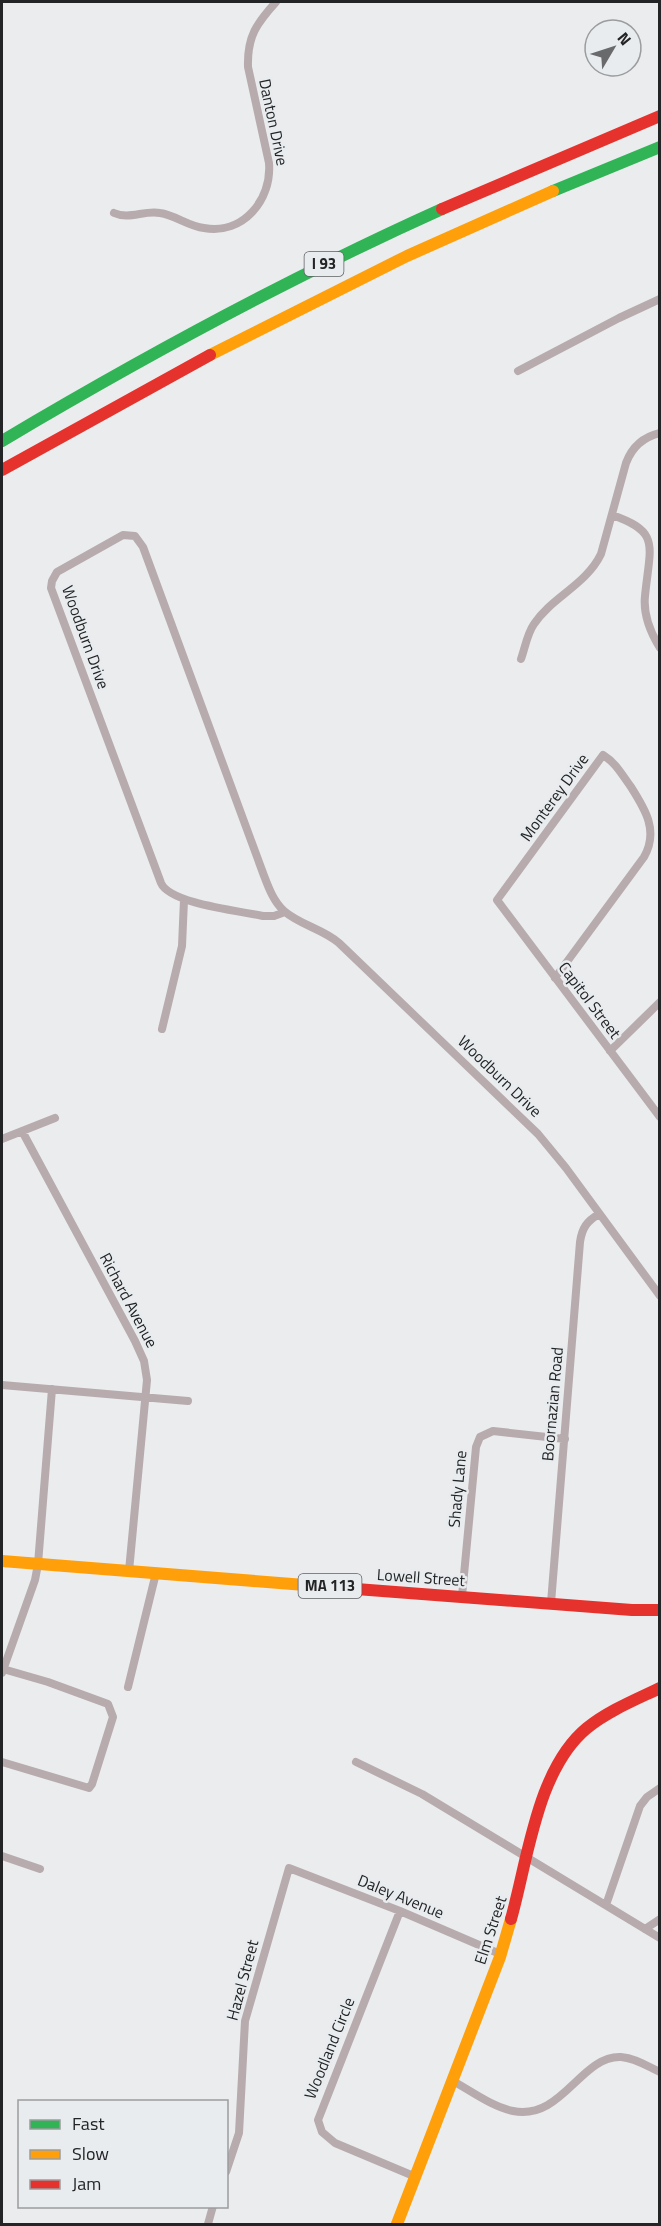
<svg xmlns="http://www.w3.org/2000/svg" width="661" height="2226" font-family="'Titillium Web',sans-serif">
	<style>
		.lines { fill: none; stroke-linecap: round; stroke-linejoin: round }
		.street { stroke: #b7abad; stroke-width: 8 }
		.fast { stroke: #30b455; stroke-width: 12 }
		.slow { stroke: #ff9f0a; stroke-width: 12 }
		.jam { stroke: #e5322d; stroke-width: 12 }
		.labels { text-anchor: middle; stroke-width: 5; stroke-linejoin: round; paint-order: stroke }
		.shield { fill: #e9ecef; stroke: #5e6062; stroke-width: 1.5 }
		.shield-label { font-size: 15px; font-weight: bold; fill: #232425 }
		.street-label { font-size: 16px; fill: #232425; stroke: #e9ecef }
	</style>
	<rect width="100%" height="100%" fill="#eaecee"/>
	<g class="lines">
		<path class="street" d="M114,213C129,220 144,210 160,213C175,215 188,226 204,228C243,235 272,200 269,163L248,67C247,36 257,23 276,2
			M518,371L619,318L660,299
			M612,515C661,532 650,545 645,596C643,615 650,632 660,648
			M521,659C525,648 527,634 534,624C552,597 586,585 601,554L626,463C632,447 643,437 660,433
			M285,912L274,916H263C241,911 170,904 161,883L51,588L52,581L57,572L123,535L135,536L143,547L263,873C268,886 273,901 284,911C300,925 323,929 339,943L538,1134L566,1168L660,1296
			M555,978L644,857C659,831 645,809 631,787C622,775 616,763 603,755L497,900L660,1117
			M162,1029L182,946L184,900
			M610,1051L660,1002
			M22,1131L135,1341L144,1361L147,1380L129,1571
			M2,1139L55,1118
			M2,1385L188,1401
			M462,1596L476,1447L480,1437L493,1431L565,1439
			M551,1603L580,1242C582,1228 587,1221 599,1214
			M2,1673L35,1580L38,1564L52,1389
			M128,1687L156,1573
			M2,1762L89,1788L92,1784L113,1717L108,1704L48,1682L3,1669
			M356,1762L422,1794L660,1938
			M2,1856L40,1869
			M606,1905L640,1806L647,1797L660,1788
			M400,1911L318,2120L322,2132L335,2143L416,2177
			M645,1929L660,1919
			M451,2080C470,2090 492,2107 513,2111C562,2121 581,2055 621,2057C635,2058 647,2066 660,2072
			M226,2172L239,2133L245,2021L289,1868L400,1911L500,1954
			M208,2224L213,2206"/>
		<path class="fast" d="M553,191L660,147
			M2,441C145,356 291,277 442,209"/>
		<path class="slow" d="M210,355L407,256L553,191
			M2,1561L330,1587
			M397,2224L500,1957L511,1919"/>
		<path class="jam" d="M442,209L660,116
			M2,470L210,355
			M330,1587L632,1610H660
			M511,1919C528,1859 537,1769 587,1728C608,1711 635,1700 660,1688"/>
	</g>
	<g class="labels">
		<g class="shield">
			<rect x="304.5" y="252" width="39" height="24" rx="4.5"/>
			<rect x="298.5" y="1574" width="63" height="24" rx="4.5"/>
		</g>
		<g class="shield-label">
			<text x="324" y="269">I 93</text>
			<text x="330" y="1591">MA 113</text>
		</g>
		<g class="street-label">
			<text transform="translate(274 122) rotate(78)" y="6">Danton Drive</text>
			<text transform="translate(86 637) rotate(70)" y="6">Woodburn Drive</text>
			<text transform="translate(554 797) rotate(-54)" y="6">Monterey Drive</text>
			<text transform="translate(590 1000) rotate(53)" y="6">Capitol Street</text>
			<text transform="translate(500 1076) rotate(44)" y="6">Woodburn Drive</text>
			<text transform="translate(129 1300) rotate(62)" y="6">Richard Avenue</text>
			<text transform="translate(552 1404) rotate(-85)" y="6">Boornazian Road</text>
			<text transform="translate(457 1489) rotate(-85)" y="6">Shady Lane</text>
			<text transform="translate(421 1577) rotate(4)" y="6">Lowell Street</text>
			<text transform="translate(401 1896) rotate(22)" y="6">Daley Avenue</text>
			<text transform="translate(490 1930) rotate(-72)" y="6">Elm Street</text>
			<text transform="translate(242 1980) rotate(-75)" y="6">Hazel Street</text>
			<text transform="translate(329 2048) rotate(-68)" y="6">Woodland Circle</text>
		</g>
	</g>
	<rect width="661" height="2226" fill="none" stroke="#232425" stroke-width="6"/>
	<rect x="18" y="2100" width="210" height="108" fill="#e9ecef" stroke="#9a9c9e" stroke-width="1.5"/>
	<rect x="30" y="2120" width="30" height="9" fill="#30b455" stroke="#9a9c9e" stroke-width="1.5"/>
	<text x="72" y="2130" font-size="18" fill="#232425">Fast</text>
	<rect x="30" y="2150" width="30" height="9" fill="#ff9f0a" stroke="#9a9c9e" stroke-width="1.5"/>
	<text x="72" y="2160" font-size="18" fill="#232425">Slow</text>
	<rect x="30" y="2180" width="30" height="9" fill="#e5322d" stroke="#9a9c9e" stroke-width="1.5"/>
	<text x="72" y="2190" font-size="18" fill="#232425">Jam</text>
	<g transform="translate(613 48) rotate(51)"><circle r="28" fill="#e9ecef" stroke="#9a9c9e" stroke-width="1.5"/>
	<path d="M0-4.5L10 22L0 15L-10 22Z" fill="#696a6b"/>
	<text y="-9" font-size="16" font-weight="bold" text-anchor="middle" fill="#232425">N</text>
	</g>
</svg>
